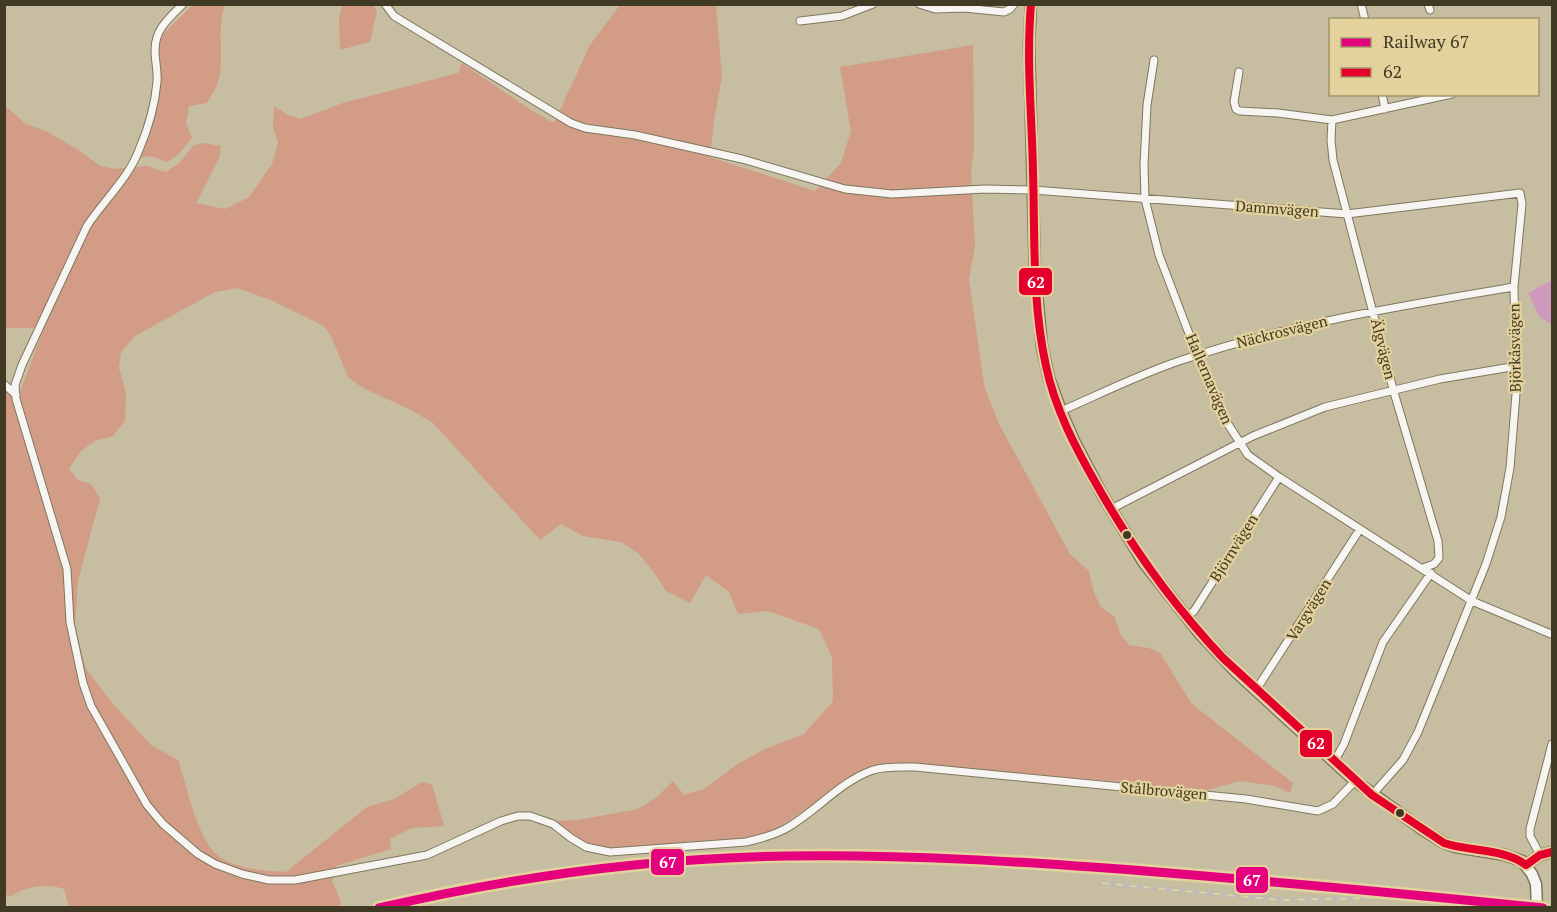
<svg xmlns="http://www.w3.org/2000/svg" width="1557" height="912" font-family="'PT Serif',serif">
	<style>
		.green { fill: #d29c86 }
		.water { fill: #ce99bc }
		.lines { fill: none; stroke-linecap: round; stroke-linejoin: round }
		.street-casing { stroke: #7e7760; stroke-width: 9 }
		.secondary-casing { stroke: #7e7760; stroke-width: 13 }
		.street { stroke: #f7f5f1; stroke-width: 7 }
		.secondary { stroke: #f7f5f1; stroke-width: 10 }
		.rail-casing { stroke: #bebbb4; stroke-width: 4.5 }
		.rail { stroke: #e4d29d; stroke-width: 2; stroke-dasharray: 7; stroke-linecap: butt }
		.bus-1-casing { stroke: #e4d29d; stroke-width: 12 }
		.bus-1 { stroke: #e4002b; stroke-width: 8 }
		.rail-1-casing { stroke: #e4d29d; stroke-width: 14 }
		.rail-1 { stroke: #e5007d; stroke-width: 9 }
		.bus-dot { fill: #403923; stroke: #e4d29d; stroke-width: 2 }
		.labels { text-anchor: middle; stroke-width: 4.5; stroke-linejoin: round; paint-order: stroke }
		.street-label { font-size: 15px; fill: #403923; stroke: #e4d29d }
		.line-badge { stroke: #e4d29d; stroke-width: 2 }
		.badge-label { font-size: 16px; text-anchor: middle; font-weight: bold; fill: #fff }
	</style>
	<rect width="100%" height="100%" fill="#c7bda1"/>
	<path class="green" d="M342,4L373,5L377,11L370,42L340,50L339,19Z
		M193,5H225C216,31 225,56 218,82C216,89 210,97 207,103L189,106L186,123L192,138L179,154L167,162L151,156L137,158L158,97L159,43L165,32Z
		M620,5H716L722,77L714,120L710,157L815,191L841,163L851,131L840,67L973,45L974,148L971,173L975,245L969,280L984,385L998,422L1070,554L1089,571L1094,593L1101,607L1114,616L1121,635L1129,645L1149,648L1160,653L1192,704L1293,783L1290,793L1275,786L1240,781L1207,790L913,763L888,764L844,784L770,833L744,840L621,849L598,846L575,838L555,821L578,820L638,809L657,797L673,781L684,795L704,789L736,765L765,749L804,734L833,701L832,657L819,629L768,611L738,614L729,592L706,575L690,603L666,591L653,571L638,553L621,542L583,536L561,524L540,540L433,423L409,409L363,388L348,377L331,336L324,326L273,301L238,288L215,292L135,336L121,352L119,368L126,394L125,420L113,436L95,441L81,451L69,469L78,480L91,484L100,498L78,581L75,625L86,669L114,705L151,745L178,760C187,786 197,837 216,854C232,869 266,871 286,872L367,807L394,799L422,782L432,785L444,826L412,828L390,839L391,849L336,866L332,881L341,901L339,907H69L64,889C47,883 25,886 10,897L4,893L5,383L20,392L44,328H5L4,105L26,124L46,131L80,151L100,166L115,169L147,166L166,172L179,163L194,145L204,143L221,146L219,158L196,203L225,209L249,197L272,164L278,142L273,127L274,106L288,115L301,119L343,103L458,73L462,63L534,112L554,123L590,45Z"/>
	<path class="water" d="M1552,280V325L1539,316L1528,293Z"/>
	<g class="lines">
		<defs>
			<path id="street" d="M183,4C169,18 155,29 155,50C155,61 158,72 157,82C155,105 148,129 139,150C128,179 104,200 87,226L22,365L15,385L16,399L67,569L70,622L83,683L91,706L147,805L163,824L198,854L215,864L242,874L269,880H295L427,855L501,821L518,816H530L553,824L571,838L586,847L610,852L746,842C759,839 772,836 785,829C816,812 839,782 873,770C886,766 901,767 915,767L1246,799L1318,811L1333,804L1355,781
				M385,4L394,16L571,123L585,128L635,135L742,159L845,189L892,194L985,189L1033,190L1347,214L1520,193L1522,204L1514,287L1516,394L1510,468L1501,517L1486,564L1418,732L1403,760L1372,795
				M919,4L935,9L964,8L1004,12L1010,9L1014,4
				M1361,4L1365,20
				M1428,4L1430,10
				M800,21L842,16L873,4
				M1154,60L1147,105L1144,165L1145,199L1159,255L1209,386L1226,421L1248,455L1279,477L1472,601L1551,634
				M1239,72L1234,102L1236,109L1240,111L1278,113L1332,120L1452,94
				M1382,94L1385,109
				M1332,120L1331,140L1333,160L1393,389L1438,541L1439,558L1434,564L1423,568
				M4,384L16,395
				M1061,411C1100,394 1138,375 1179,361C1288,324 1400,306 1514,287
				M1111,509L1253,436L1325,407L1440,379L1517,366
				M1187,617L1194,611L1279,477
				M1256,690L1360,529
				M1334,762L1344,744L1383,642L1431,573
				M1540,855L1530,836V829L1552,744"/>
			<path id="secondary" d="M1031,4L1029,44L1035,273L1042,347L1049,378L1061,411L1075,443L1103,496L1144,563L1200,634L1236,672L1355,781L1423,830L1444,843L1456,847L1505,855L1522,861L1532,874L1536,884L1537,908
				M1526,865L1540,855L1552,852"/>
		</defs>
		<use href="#street" class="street-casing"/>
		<use href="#secondary" class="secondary-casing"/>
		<use href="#street" class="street"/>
		<use href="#secondary" class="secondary"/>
		<defs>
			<path id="rail" d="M1102,883L1280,900L1371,898"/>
		</defs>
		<use href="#rail" class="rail-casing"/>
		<use href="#rail" class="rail"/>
		<defs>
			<path id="bus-1" d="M1031,4C1026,61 1032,116 1033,172C1035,237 1032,303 1046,366C1055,409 1076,449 1098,487C1133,549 1174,606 1223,658L1372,795L1444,843C1470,852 1504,848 1526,865L1540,855L1552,852"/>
		</defs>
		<use href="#bus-1" class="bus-1-casing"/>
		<use href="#bus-1" class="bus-1"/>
		<defs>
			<path id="rail-1" d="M379,908C512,877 650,858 787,856C906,854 1026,862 1145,871C1278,882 1410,894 1543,908"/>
		</defs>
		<use href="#rail-1" class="rail-1-casing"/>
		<use href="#rail-1" class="rail-1"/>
	</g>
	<g class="bus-dot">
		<circle cx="1127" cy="535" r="5"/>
		<circle cx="1400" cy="813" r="5"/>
	</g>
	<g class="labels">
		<g class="street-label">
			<text transform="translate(1277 209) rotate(4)" y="5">Dammvägen</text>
			<text transform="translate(1282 332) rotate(-14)" y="5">Näckrosvägen</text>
			<text transform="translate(1515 348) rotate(-91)" y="5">Björkåsvägen</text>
			<text transform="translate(1383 349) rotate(76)" y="5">Älgvägen</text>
			<text transform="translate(1209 379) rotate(67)" y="5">Hallernavägen</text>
			<text transform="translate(1234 548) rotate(-58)" y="5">Björnvägen</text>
			<text transform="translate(1309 610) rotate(-58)" y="5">Vargvägen</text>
			<text transform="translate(1164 791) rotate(5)" y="5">Stålbrovägen</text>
		</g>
	</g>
	<g class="line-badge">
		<rect x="1018" y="267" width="35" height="29" rx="6" fill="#e4002b"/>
		<rect x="1299" y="729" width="34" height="29" rx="6" fill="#e4002b"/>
		<rect x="650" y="848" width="35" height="28" rx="6" fill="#e5007d"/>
		<rect x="1235" y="866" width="34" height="28" rx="6" fill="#e5007d"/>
	</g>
	<g class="badge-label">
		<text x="1036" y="288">62</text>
		<text x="1316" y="749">62</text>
		<text x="668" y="868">67</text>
		<text x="1252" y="886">67</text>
	</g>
	<rect width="1557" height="912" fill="none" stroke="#403923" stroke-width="12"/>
	<rect x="1329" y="18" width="210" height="78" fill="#e4d29d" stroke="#a2956c" stroke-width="1.5"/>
	<rect x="1341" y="38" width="30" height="9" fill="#e5007d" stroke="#a2956c" stroke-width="1.5"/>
	<text x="1383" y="48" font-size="18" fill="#403923">Railway 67</text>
	<rect x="1341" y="68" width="30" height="9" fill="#e4002b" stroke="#a2956c" stroke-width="1.5"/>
	<text x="1383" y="78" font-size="18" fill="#403923">62</text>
</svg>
